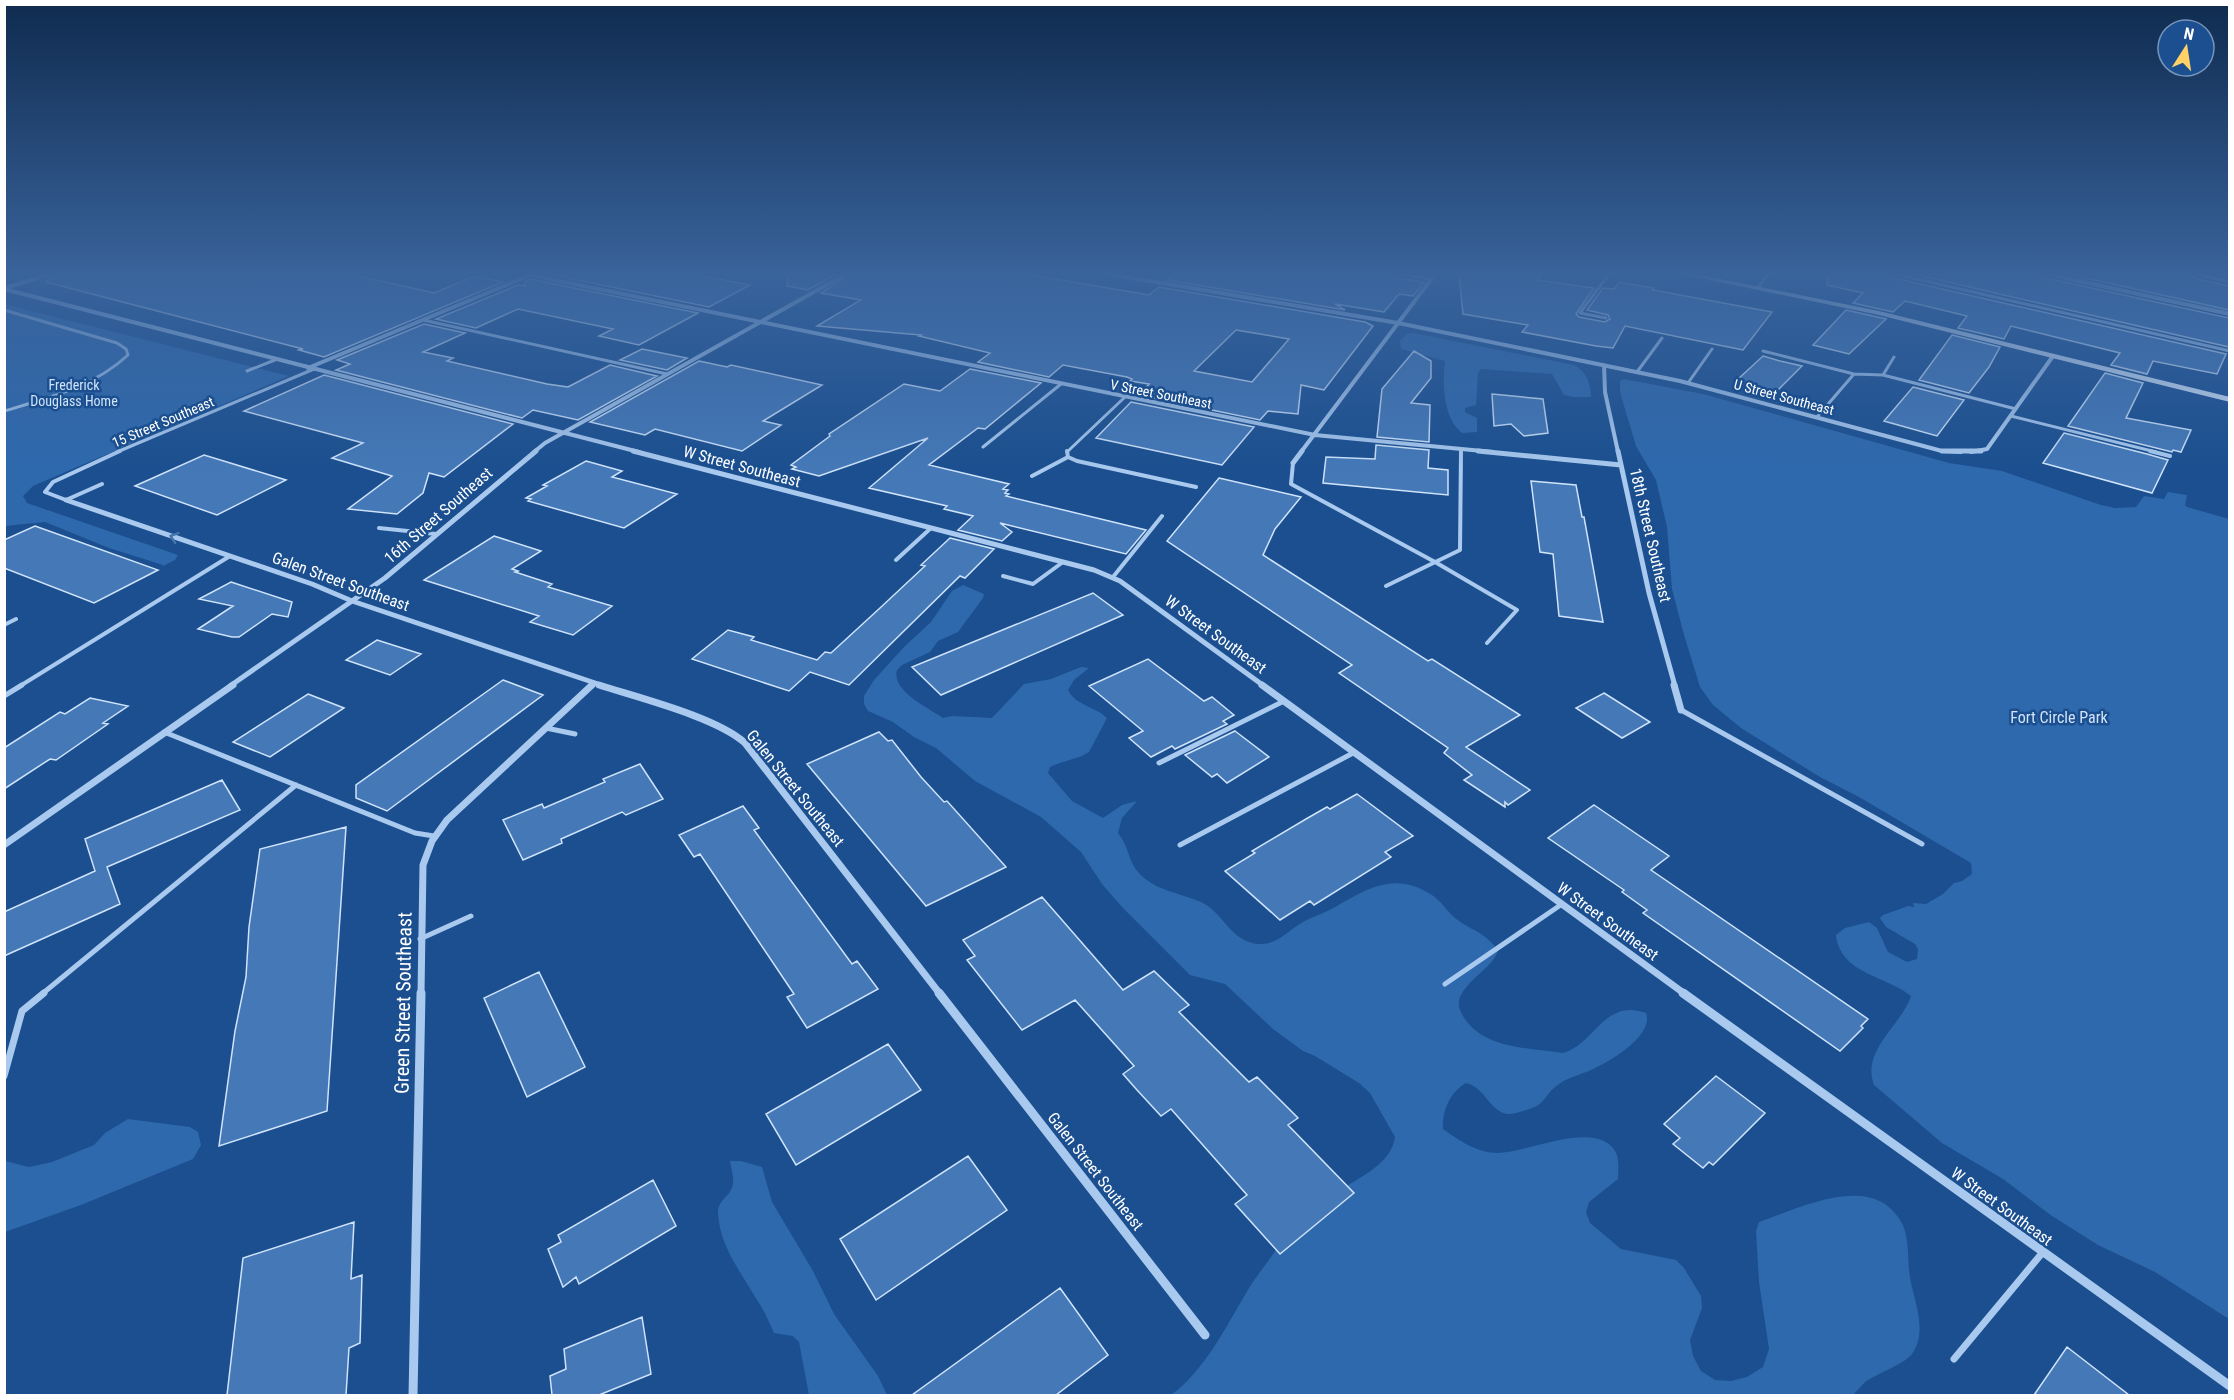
<svg xmlns="http://www.w3.org/2000/svg" width="2234" height="1400" font-family="'Roboto Condensed',sans-serif">
	<style>
		.green { fill: #2e69ad }
		.building { fill: #4478b7; stroke: #cfe3fa; stroke-width: 1.5; fill-rule: evenodd }
		.lines { fill: none; stroke-linecap: round; stroke-linejoin: round }
		.lane-far3 { stroke: #a9c9ee; stroke-width: 3 }
		.lane-far2 { stroke: #a9c9ee; stroke-width: 4 }
		.lane-far1 { stroke: #a9c9ee; stroke-width: 5 }
		.lane { stroke: #a9c9ee; stroke-width: 7 }
		.street-far3 { stroke: #a9c9ee; stroke-width: 4 }
		.street-far2 { stroke: #a9c9ee; stroke-width: 5 }
		.street-far1 { stroke: #a9c9ee; stroke-width: 7 }
		.street { stroke: #a9c9ee; stroke-width: 9 }
		.secondary { fill: #d6e6fa; fill-rule: evenodd }
		.oneway { stroke: #4674ac }
		.labels { text-anchor: middle; stroke-width: 5; stroke-linejoin: round; paint-order: stroke }
		.far-park-label { font-size: 14px; fill: #cfe3fa; stroke: #1b4f8f }
		.far-street-label { font-size: 14px; fill: #fff; stroke: #1b4f8f }
		.street-label { font-size: 16px; fill: #fff; stroke: #1b4f8f }
		.park-label { font-size: 16px; fill: #cfe3fa; stroke: #1b4f8f }
		.near-street-label { font-size: 20px; fill: #fff; stroke: #1b4f8f }
	</style>
	<rect width="100%" height="100%" fill="#1b4f8f"/>
	<path class="green" d="M4,304L289,376L33,486L23,496L27,503L178,555L175,560L161,567L163,565L109,548L45,522L5,526Z
		M1413,333L1574,365C1586,371 1591,384 1591,397H1574L1564,395L1552,374L1481,369L1478,373L1476,405L1465,408V412L1477,418V432L1462,433C1443,418 1442,383 1445,361L1401,349L1400,341L1407,334Z
		M1624,379L1703,394L1949,463L2002,471L2101,505L2115,508L2136,507L2144,496L2164,499L2168,492L2187,495L2185,505L2187,507L2229,519V1319L2155,1272L2098,1245L2052,1216L2003,1179L1942,1143L1874,1085C1861,1050 1901,1026 1911,996C1887,976 1840,974 1836,935L1845,928L1869,922L1877,928L1888,952L1907,962L1917,959L1918,949L1915,944L1886,927L1880,918L1883,915L1908,906L1914,907L1913,903L1926,904L1943,894L1954,883L1962,881L1972,874L1971,863L1859,797L1820,777L1741,728L1713,705L1700,687L1684,635L1672,589L1667,527L1656,480L1636,446L1620,392V381Z
		M963,585L984,594L983,598L958,632L938,641L930,652L902,665L897,670C891,691 929,708 943,718L952,716L992,718L1024,684L1051,679L1081,667L1089,668L1074,680L1068,690C1075,705 1096,707 1107,718L1089,752L1082,756L1057,764L1050,767L1048,773L1072,801L1103,818L1122,805L1137,801L1122,818L1118,833C1129,846 1128,862 1139,873C1155,891 1181,893 1201,902C1224,913 1230,941 1258,944C1275,945 1285,934 1298,925C1310,917 1323,914 1335,907C1368,888 1395,871 1432,895C1441,901 1447,911 1455,918C1471,931 1485,931 1498,951C1492,968 1469,978 1460,997C1457,1005 1460,1012 1465,1019C1485,1049 1531,1048 1563,1053C1595,1044 1604,998 1646,1013C1654,1034 1614,1059 1597,1067C1585,1074 1570,1076 1559,1084C1542,1096 1548,1105 1523,1111C1519,1112 1514,1114 1509,1114C1491,1114 1485,1087 1466,1083C1450,1092 1442,1111 1443,1129C1460,1141 1477,1153 1498,1153C1526,1153 1596,1119 1615,1151C1620,1159 1618,1171 1618,1179L1589,1202L1586,1212L1590,1223L1621,1249L1676,1260L1684,1268L1701,1296L1702,1308L1690,1340L1693,1356L1701,1371L1715,1380L1731,1381L1747,1377L1763,1367L1769,1349L1759,1282L1756,1231L1759,1222C1798,1209 1867,1173 1898,1217C1912,1235 1906,1262 1911,1283C1916,1305 1927,1334 1912,1354C1903,1365 1878,1373 1865,1382C1861,1386 1857,1391 1853,1395H1171C1205,1371 1228,1323 1249,1288C1257,1275 1267,1263 1276,1250L1280,1254L1354,1194L1347,1186C1367,1173 1391,1162 1395,1137L1370,1093L1359,1083L1315,1056L1303,1051L1273,1029L1225,984L1190,975L1122,907L1102,884L1081,852L1041,817L975,781L936,748L914,737L893,722L868,711L864,704V696L874,680L905,646L931,622L952,591Z
		M128,1119L190,1127L198,1132L201,1145L193,1159L81,1205L5,1232V1161L29,1167L52,1162L94,1145L105,1133Z
		M730,1161H741L762,1167L772,1202L813,1271L834,1314L878,1376L887,1395H809L799,1342L793,1336L774,1333C769,1322 764,1310 757,1300C741,1272 719,1246 718,1212C718,1200 731,1196 733,1184C734,1177 731,1168 730,1161Z"/>
	<path class="building" d="M54,274H349L434,293L475,276L503,282L324,357L299,350L303,349L46,282Z
		M548,274H694L750,285L709,307Z
		M788,274H837L808,290L787,286Z
		M850,274H1025L1149,295L1159,287L1365,322L1373,326L1324,390L1301,385L1298,414L1268,411L1260,420L1139,395L1149,384L1130,381L1132,379L1127,377L1063,365L1049,377L978,362L990,353L919,336L921,335L817,326L861,300L821,293ZM1236,330L1289,339L1252,382L1194,371Z
		M1173,274H1396L1399,278L1424,282L1413,296L1399,294L1384,312L1335,304L1345,310L1167,280Z
		M1459,274H1541L1538,280L1594,288L1576,314L1579,317L1605,322L1610,319L1608,315L1587,310L1603,288L1614,289L1619,282L1654,288L1653,290L1772,312L1743,350L1625,326L1613,348L1596,346L1522,332L1528,325L1463,314Z
		M1828,274H1891L1894,278L2226,354L2217,374L2153,361L2147,374L2111,365L2120,353L2011,326L2004,339L1958,328L1967,316L1905,301L1893,312L1853,303L1863,293L1827,285Z
		M1913,274H2043L2046,278L2229,318V347Z
		M2068,274H2191L2194,278L2229,286V310Z
		M530,279L698,313L639,345L599,336L613,329L518,309L476,328L436,319L518,285L525,286V281Z
		M1846,310L1886,319L1849,354L1813,345Z
		M424,324L465,333L423,352L453,358L447,361L547,384L568,387L610,365L657,376L578,420L533,410L522,418L336,370L350,364L337,360Z
		M1952,335L2000,347L1989,367L1969,393L1919,380Z
		M642,349L687,358L667,370L620,360Z
		M1414,351L1431,361V378L1411,403L1430,405L1429,442L1377,437L1382,389Z
		M1763,356L1780,361L1802,366L1775,393L1735,382Z
		M699,361L727,367L731,365L822,385L763,421L781,425L742,451L655,429L645,435L590,422Z
		M970,369L1041,383L985,429L978,428L929,465L1009,484L1003,489L1008,490L1005,493L1009,494L1006,496L1146,530L1126,554L1000,523L1012,532L1002,541L958,530L973,516L944,509L947,506L869,488L928,438L819,476L792,469L796,467L791,465L830,436L829,434L904,384L940,391Z
		M2105,373L2143,383L2126,418L2191,430L2181,452L2173,450L2172,452L2068,426Z
		M324,375L513,424L444,477L429,473L423,493L397,514L348,509L392,476L332,458L363,443L244,411Z
		M1913,387L1964,400L1937,436L1884,421Z
		M1492,394L1543,399L1548,433L1524,436L1511,424L1494,426Z
		M1131,402L1254,427L1222,465L1096,438Z
		M2064,433L2147,454L2168,460L2152,493L2043,463Z
		M1376,445L1429,450L1428,468L1448,470V495L1323,483L1326,457L1375,459Z
		M204,455L286,480L217,515L135,486Z
		M586,461L622,471L612,477L677,494L624,528L528,501L531,499L526,498L547,486L543,485Z
		M1219,478L1301,497L1275,529L1263,555L1428,661L1432,659L1520,715L1466,747L1530,790L1508,805L1505,802V807L1464,780L1472,775L1444,753L1448,748L1339,673L1352,665L1167,541Z
		M1531,481L1576,485L1582,517H1584L1603,622L1559,616L1553,554L1540,552Z
		M35,526L158,570L94,603L4,568V540Z
		M494,536L541,551L512,569L518,571L515,572L552,584L548,587L612,606L573,635L530,622L539,616L424,580Z
		M950,538L994,549L965,578L960,576L849,685L810,672L789,691L692,659L728,630L754,637L751,640L817,660L825,652L831,653L880,608L925,566L921,565Z
		M231,582L292,602L288,617L272,614L239,637H232L198,629L233,606L199,599Z
		M1093,593L1123,615L941,695L912,667Z
		M377,640L421,654L390,675L346,660Z
		M1148,659L1204,701L1212,697L1234,715L1223,721L1227,724L1175,749L1172,746L1151,757L1129,738L1143,731L1089,686Z
		M503,680L543,695L387,811L356,798V785Z
		M1604,693L1650,722L1622,738L1576,708Z
		M308,694L344,708L270,757L233,742Z
		M90,698L128,706L103,723L108,724L56,760L50,759L4,789V748L60,712L65,714Z
		M1235,731L1269,757L1227,783L1217,774L1212,777L1185,755Z
		M879,732L888,741L892,740L921,777L944,802L947,801L1006,867L926,906L807,764Z
		M640,764L663,799L626,815L622,812L561,839L562,843L523,860L503,820L542,804L544,808L605,782L603,779Z
		M222,780L240,810L107,867L120,904L4,956V912L95,871L85,839Z
		M1357,794L1413,836L1385,852L1391,857L1314,905L1310,901L1280,920L1225,871L1255,853L1252,851L1306,819L1327,807L1330,809Z
		M1594,805L1669,856L1651,870L1868,1019L1861,1026L1863,1028L1840,1051L1643,913L1647,910L1622,892L1624,890L1548,838Z
		M743,806L759,828L754,830L852,964L857,961L878,989L807,1028L787,997L794,994L700,854L694,857L679,835Z
		M346,827L327,1111L219,1146L235,1031L246,977L249,927L260,849Z
		M1042,897L1123,990L1154,971L1189,1005L1179,1012L1249,1082L1257,1077L1298,1118L1288,1125L1354,1193L1280,1254L1235,1204L1247,1195L1171,1109L1161,1116L1137,1090L1123,1074L1134,1066L1075,1000L1022,1030L967,960L975,956L963,940Z
		M539,972L585,1067L527,1097L484,998Z
		M888,1044L921,1090L796,1165L766,1114Z
		M1716,1076L1765,1113L1713,1165L1709,1162L1703,1168L1673,1144L1680,1138L1664,1124Z
		M968,1156L1007,1210L876,1300L840,1239Z
		M653,1180L676,1226L579,1284L576,1277L563,1287L548,1249L561,1242L558,1235Z
		M354,1222L351,1279L362,1275L360,1343L349,1348L346,1395H227L243,1258Z
		M1060,1288L1108,1355L1056,1395H912Z
		M642,1317L651,1374L599,1395H552L550,1376L566,1369L564,1349Z
		M2067,1347L2129,1395H2034Z"/>
	<g class="lines">
		<path class="lane-far3" d="M1400,274L1431,279
			M1895,274L2230,351
			M2195,274L2230,282
			M1758,288L1768,274
			M4,310L117,343L126,349L128,355C94,387 48,398 4,411
			M1606,318L1580,313L1609,274
			M423,320L667,374
			M1763,351L1854,374
			M247,371L275,360
			M1637,372L1662,338
			M1883,375L1894,357
			M1688,383L1712,349
			M2011,416L2156,452
			M1817,417L1854,374L1883,375L2016,409
			M983,447L1061,384
			M117,452L314,369
			M1067,452L1125,397
			M1461,452V450"/>
		<path class="lane-far2" d="M1067,451L1068,457L1077,461L1196,487
			M2150,451L2170,456
			M1293,463L1291,484L1435,562L1517,610L1487,643
			M1032,476L1068,457
			M102,484L66,500L45,492L53,482L120,451
			M379,528L436,534
			M896,560L931,528
			M1003,576L1033,584L1063,562
			M1113,577L1162,516
			M1386,586L1460,550L1461,451
			M4,625L16,619
			M20,686L230,556"/>
		<path class="lane-far1" d="M4,696L22,685
			M1681,710L1922,844
			M546,728L575,734
			M164,732L415,833L434,836
			M1159,763L1284,701
			M1180,845L1355,752
			M420,939L471,916
			M1445,984L1562,904
			M42,994L296,785"/>
		<path class="lane" d="M4,1076L22,1011L44,993
			M1954,1359L2043,1252"/>
		<path class="street-far3" d="M525,274L1315,435L1493,452
			M1109,274L1398,323L1680,381L1942,451L1961,452
			M2047,274L2230,314
			M5,288L50,274
			M4,289L639,452
			M1604,365L1605,392L1618,452
			M308,368L530,275
			M534,452L545,443L846,274
			M1301,452L1435,274
			M1971,452L1987,449L2053,356"/>
		<path class="street-far2" d="M633,451L1094,570L1120,581L1264,686
			M1478,451L1621,465
			M1618,451L1649,593L1675,686
			M1942,451H1981
			M1293,463L1302,451
			M66,500L312,584L352,601L604,686
			M230,686L385,578L536,451
			M590,686L594,683"/>
		<path class="street-far1" d="M599,685C639,698 716,717 745,743L940,994
			M1262,685L1685,994
			M1674,685L1681,710
			M4,845L233,685
			M421,994L423,865L432,841L447,820L592,685"/>
		<path class="street" d="M939,993L1205,1335
			M1683,993L2230,1386
			M413,1396L421,993"/>
		<path class="secondary" d="M1681,274H1696L1879,311L2230,397V402L1879,315Z"/>
	</g>
	<defs><path id="oneway-chevron" d="M-2-3.5L2.5 0L-2 3.5" fill="none" stroke-width="1.6" stroke-linecap="round" stroke-linejoin="round" transform="scale(1.5)"/></defs>
	<use class="oneway" href="#oneway-chevron" transform="translate(174 537) rotate(-161)"/>
	<linearGradient id="sky" x2="0" y2="1"><stop stop-color="#0f2b4f"/><stop offset="0.58" stop-color="#39639b"/><stop offset="1" stop-color="#39639b" stop-opacity="0"/></linearGradient>
	<rect width="2234" height="470" fill="url(#sky)"/>
	<g class="labels">
		<g class="far-park-label">
			<text x="74" y="390">Frederick<tspan x="74" dy="16">Douglass Home</tspan></text>
		</g>
		<g class="far-street-label">
			<text transform="translate(1161 394) rotate(11)" y="5">V Street Southeast</text>
			<text transform="translate(1784 397) rotate(15)" y="5">U Street Southeast</text>
			<text transform="translate(163 422) rotate(-23)" y="5">15 Street Southeast</text>
		</g>
		<g class="street-label">
			<text transform="translate(742 466) rotate(15)" y="6">W Street Southeast</text>
			<text transform="translate(438 515) rotate(-41)" y="6">16th Street Southeast</text>
			<text transform="translate(1651 535) rotate(77)" y="6">18th Street Southeast</text>
			<text transform="translate(341 581) rotate(20)" y="6">Galen Street Southeast</text>
			<text transform="translate(1216 634) rotate(36)" y="6">W Street Southeast</text>
			<text transform="translate(796 788) rotate(51)" y="6">Galen Street Southeast</text>
			<text transform="translate(1608 921) rotate(36)" y="6">W Street Southeast</text>
			<text transform="translate(1096 1171) rotate(52)" y="6">Galen Street Southeast</text>
			<text transform="translate(2002 1206) rotate(36)" y="6">W Street Southeast</text>
		</g>
		<g class="park-label">
			<text x="2059" y="723">Fort Circle Park</text>
		</g>
		<g class="near-street-label">
			<text transform="translate(403 1003) rotate(-89)" y="7">Green Street Southeast</text>
		</g>
	</g>
	<rect width="2234" height="1400" fill="none" stroke="#ffffff" stroke-width="12"/>
	<g transform="translate(2186 48) rotate(12)"><circle r="28" fill="#1b4f8f" stroke="#7695bc" stroke-width="1.5"/>
	<path d="M0-4.5L10 22L0 15L-10 22Z" fill="#ffd166"/>
	<text y="-9" font-size="16" font-weight="bold" text-anchor="middle" fill="#ffffff">N</text>
	</g>
</svg>
